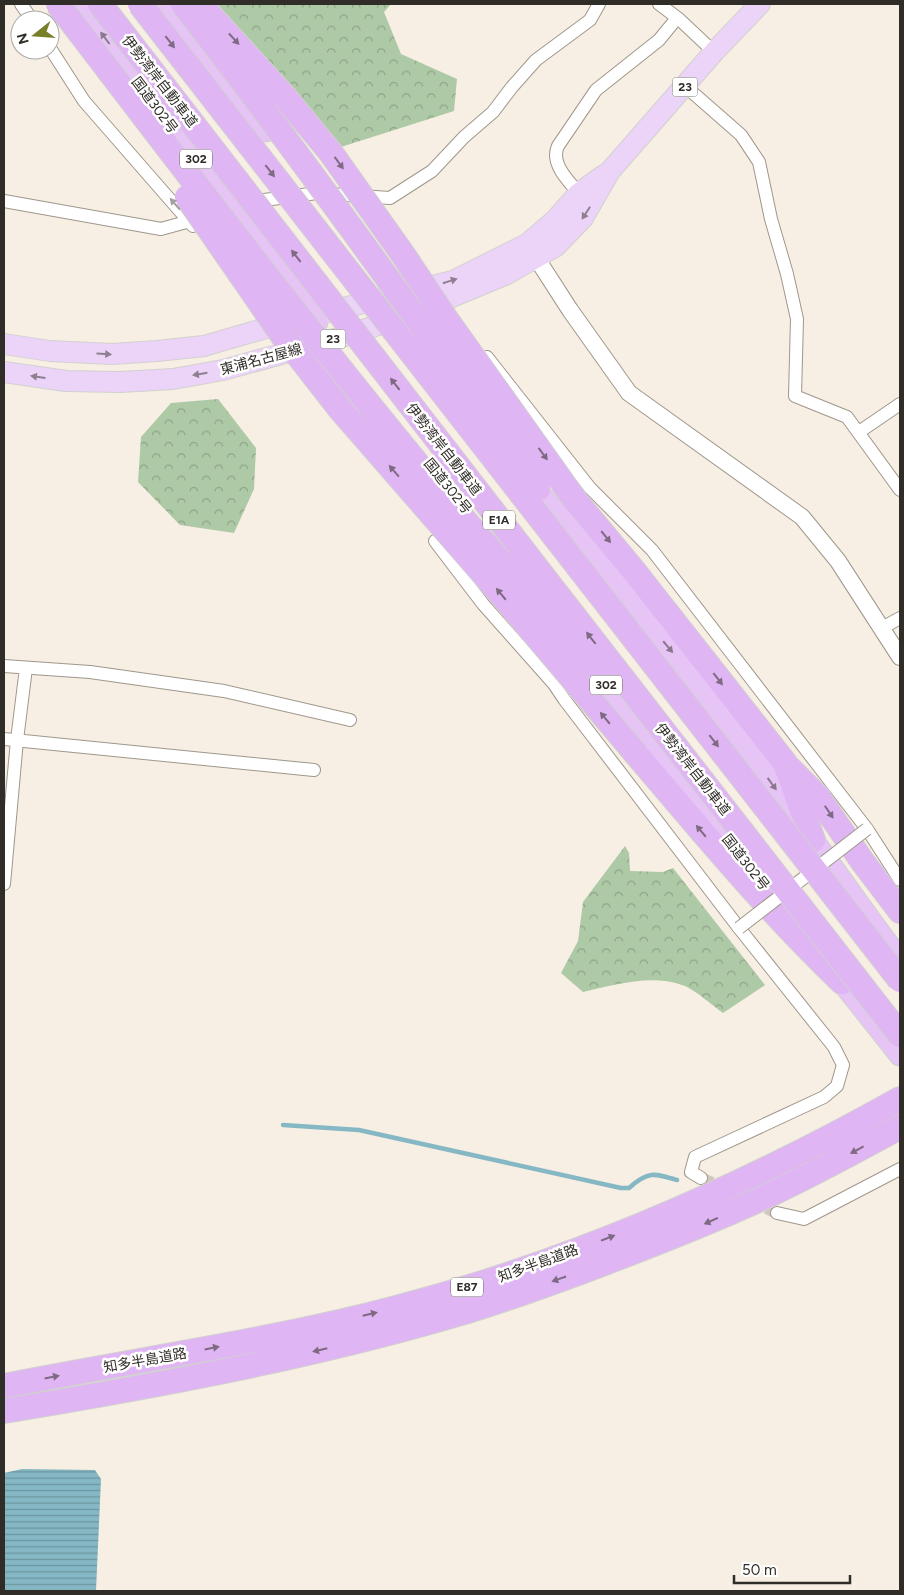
<svg xmlns="http://www.w3.org/2000/svg" width="904" height="1595" font-family="Figtree,'Noto Sans JP',sans-serif">
	<style>
		.forest { fill: url(#forest-crowns) }
		.water { fill: url(#water-rules) }
		.lines { fill: none; stroke-linecap: round; stroke-linejoin: round }
		.stream { stroke: #85b8c4; stroke-width: 4.5 }
		.minor-tunnel { stroke: #cfc8be; stroke-width: 12; stroke-dasharray: 12 6; stroke-linecap: butt }
		.minor-casing { stroke: #9f978c; stroke-width: 14 }
		.tertiary-casing { stroke: #9f978c; stroke-width: 18 }
		.primary-casing { stroke: #d1d1d0; stroke-width: 22 }
		.trunk-casing { stroke: #d1d1d0; stroke-width: 23 }
		.motorway-casing { stroke: #d1d1d0; stroke-width: 26 }
		.minor { stroke: #fff; stroke-width: 12 }
		.tertiary { stroke: #fff; stroke-width: 16 }
		.primary { stroke: #ecd3f8; stroke-width: 20 }
		.trunk { stroke: #e6c4f6; stroke-width: 21 }
		.motorway { stroke: #dfb5f3; stroke-width: 24 }
		.minor-bridge-casing { stroke: #9f978c; stroke-width: 14; stroke-linecap: butt }
		.motorway-bridge-casing { stroke: #d1d1d0; stroke-width: 26; stroke-linecap: butt }
		.minor-bridge { stroke: #fff; stroke-width: 12 }
		.motorway-bridge { stroke: #dfb5f3; stroke-width: 24 }
		.oneway { fill: #8b788f }
		.oneway2 { fill: #7f6a83 }
		.oneway3 { fill: #a2a09e }
		.oneway4 { fill: #8e8090 }
		.labels { text-anchor: middle; stroke-width: 5; stroke-linejoin: round; paint-order: stroke }
		.shield { fill: #fff; stroke: #6e6c68; stroke-width: 1 }
		.shield-label { font-size: 12px; font-weight: bold; fill: #302d28 }
		.street-label { font-size: 14px; fill: #302d28; stroke: #fff }
	</style>
	<defs>
		<pattern id="forest-crowns" width="20" height="18" patternUnits="userSpaceOnUse" patternTransform="scale(1.25)"><rect width="20" height="18" fill="#aec9a6"/><path d="M2 6a3 3 0 1 1 6 0M12 15a3 3 0 1 1 6 0" fill="none" stroke="#8ea487"/></pattern>
		<pattern id="water-rules" width="6" height="5" patternUnits="userSpaceOnUse" patternTransform="scale(1.25)"><rect width="6" height="5" fill="#85b8c4"/><path d="M0 2.5h6" fill="none" stroke="#6d969f"/></pattern>
	</defs>
	<rect width="100%" height="100%" fill="#f7efe3"/>
	<path class="forest" d="M217,4H391L384,12L401,54L457,79L454,111L341,147L267,59Z
		M218,399L256,448L254,489L234,533L180,525L138,482L141,437L171,403Z
		M625,846L629,853L630,871L663,872L673,868L765,985L723,1013C713,1006 693,988 682,985C650,974 615,985 583,992L561,973L578,941L583,902Z"/>
	<path class="water" d="M22,1469L95,1470L101,1479L96,1591H4V1473Z"/>
	<g class="lines">
		<path class="stream" d="M283,1125L359,1130L621,1188H629C648,1171 654,1173 677,1180"/>
		<path class="minor-tunnel" d="M701,1178L777,1213"/>
		<defs>
			<path id="minor" d="M21,4L32,20
				M659,4L679,19L714,52
				M50,48L84,101L193,226
				M685,86L741,135L759,162L771,219L787,274L797,319L795,396L847,417L900,490
				M579,193C568,181 550,163 558,146L596,90L659,40L677,18
				M4,201L161,229L190,221L204,215
				M249,202L317,193L390,198L432,171L464,137L493,112L512,87L536,60L590,20L599,4
				M487,357L590,488L652,550L867,829L900,880
				M859,432L900,404
				M435,541L483,604L554,684L564,699L739,928L834,1047L843,1065L837,1086L824,1097L695,1157L691,1172L701,1178
				M882,628L900,618
				M4,666L90,672L224,691L350,720
				M4,739L314,770
				M4,884L17,740L26,668
				M777,1213L804,1219L900,1169"/>
			<path id="tertiary" d="M530,248L570,310L629,393L802,517L838,561L900,657"/>
			<path id="primary" d="M323,313L453,281L527,244L555,220L579,193L604,175
				M4,344L50,351L112,354L157,351L204,346L290,321
				M4,372L66,381L120,382L173,379L223,370L332,340L406,316L507,274L555,247L583,218L610,171L714,52L760,4"/>
			<path id="trunk" d="M79,4L317,322
				M162,4L266,131
				M526,478C585,547 645,616 701,687C771,775 832,871 900,960
				M587,660L782,907
				M831,968L900,1055"/>
			<path id="motorway" d="M575,500L634,571L785,763L813,840
				M637,755C703,833 768,911 842,982
				M789,768L818,797L862,861L900,911
				M4,1386C134,1360 267,1342 396,1308C572,1262 741,1188 900,1099
				M4,1411C155,1386 307,1358 454,1315C506,1300 557,1281 607,1262C662,1241 716,1220 769,1195C814,1174 857,1150 900,1127"/>
		</defs>
		<use href="#minor" class="minor-casing"/>
		<use href="#tertiary" class="tertiary-casing"/>
		<use href="#primary" class="primary-casing"/>
		<use href="#trunk" class="trunk-casing"/>
		<use href="#motorway" class="motorway-casing"/>
		<use href="#minor" class="minor"/>
		<use href="#tertiary" class="tertiary"/>
		<use href="#primary" class="primary"/>
		<use href="#trunk" class="trunk"/>
		<use href="#motorway" class="motorway"/>
		<defs>
			<path id="minor-bridge" d="M739,928L867,829"/>
			<path id="motorway-bridge" d="M58,4C181,165 304,327 434,484C487,548 544,610 599,672
				M100,4L553,589L900,1035
				M140,4L900,980
				M183,4C306,162 422,326 538,489
				M200,4L284,96L331,153L404,256L446,319L575,500
				M187,197L283,336L340,409L494,586L637,755"/>
		</defs>
		<use href="#minor-bridge" class="minor-bridge-casing"/>
		<use href="#motorway-bridge" class="motorway-bridge-casing"/>
		<use href="#minor-bridge" class="minor-bridge"/>
		<use href="#motorway-bridge" class="motorway-bridge"/>
	</g>
	<defs><path id="oneway-solid" d="M-6-.8H1V-3.2L6.5 0L1 3.2V.8H-6Z" transform="scale(1.25)"/></defs>
	<g class="oneway">
		<use href="#oneway-solid" transform="translate(105 38) rotate(-127)"/>
		<use href="#oneway-solid" transform="translate(668 647) rotate(50)"/>
		<use href="#oneway-solid" transform="translate(772 784) rotate(54)"/>
	</g>
	<g class="oneway2">
		<use href="#oneway-solid" transform="translate(234 39) rotate(47)"/>
		<use href="#oneway-solid" transform="translate(170 42) rotate(52)"/>
		<use href="#oneway-solid" transform="translate(339 163) rotate(54)"/>
		<use href="#oneway-solid" transform="translate(270 171) rotate(52)"/>
		<use href="#oneway-solid" transform="translate(296 256) rotate(-128)"/>
		<use href="#oneway-solid" transform="translate(395 384) rotate(-128)"/>
		<use href="#oneway-solid" transform="translate(543 454) rotate(54)"/>
		<use href="#oneway-solid" transform="translate(394 471) rotate(-131)"/>
		<use href="#oneway-solid" transform="translate(606 537) rotate(51)"/>
		<use href="#oneway-solid" transform="translate(501 594) rotate(-130)"/>
		<use href="#oneway-solid" transform="translate(591 638) rotate(-128)"/>
		<use href="#oneway-solid" transform="translate(718 679) rotate(52)"/>
		<use href="#oneway-solid" transform="translate(605 718) rotate(-130)"/>
		<use href="#oneway-solid" transform="translate(714 741) rotate(52)"/>
		<use href="#oneway-solid" transform="translate(829 812) rotate(56)"/>
		<use href="#oneway-solid" transform="translate(701 831) rotate(-130)"/>
		<use href="#oneway-solid" transform="translate(857 1150) rotate(152)"/>
		<use href="#oneway-solid" transform="translate(711 1221) rotate(156)"/>
		<use href="#oneway-solid" transform="translate(608 1238) rotate(-21)"/>
		<use href="#oneway-solid" transform="translate(559 1279) rotate(161)"/>
		<use href="#oneway-solid" transform="translate(370 1314) rotate(-13)"/>
		<use href="#oneway-solid" transform="translate(212 1348) rotate(-11)"/>
		<use href="#oneway-solid" transform="translate(320 1350) rotate(167)"/>
		<use href="#oneway-solid" transform="translate(52 1377) rotate(-11)"/>
	</g>
	<use class="oneway3" href="#oneway-solid" transform="translate(175 204) rotate(-131)"/>
	<g class="oneway4">
		<use href="#oneway-solid" transform="translate(586 213) rotate(123)"/>
		<use href="#oneway-solid" transform="translate(450 281) rotate(-18)"/>
		<use href="#oneway-solid" transform="translate(104 354) rotate(3)"/>
		<use href="#oneway-solid" transform="translate(200 374) rotate(171)"/>
		<use href="#oneway-solid" transform="translate(38 377) rotate(-172)"/>
	</g>
	<g class="labels">
		<g class="shield">
			<rect x="672.5" y="77.5" width="25" height="19" rx="4"/>
			<rect x="180" y="149.5" width="32" height="19" rx="4"/>
			<rect x="320.5" y="329.5" width="25" height="19" rx="4"/>
			<rect x="483" y="510.5" width="32" height="19" rx="4"/>
			<rect x="590" y="675.5" width="32" height="19" rx="4"/>
			<rect x="451" y="1277.5" width="32" height="19" rx="4"/>
		</g>
		<g class="shield-label">
			<text x="685" y="91">23</text>
			<text x="196" y="163">302</text>
			<text x="333" y="343">23</text>
			<text x="499" y="524">E1A</text>
			<text x="606" y="689">302</text>
			<text x="467" y="1291">E87</text>
		</g>
		<g class="street-label">
			<text transform="translate(160 81) rotate(52)" y="5">伊勢湾岸自動車道</text>
			<text transform="translate(155 105) rotate(53)" y="5">国道302号</text>
			<text transform="translate(261 359) rotate(-15)" y="5">東浦名古屋線</text>
			<text transform="translate(444 449) rotate(52)" y="5">伊勢湾岸自動車道</text>
			<text transform="translate(448 486) rotate(51)" y="5">国道302号</text>
			<text transform="translate(693 769) rotate(52)" y="5">伊勢湾岸自動車道</text>
			<text transform="translate(746 862) rotate(52)" y="5">国道302号</text>
			<text transform="translate(538 1263) rotate(-20)" y="5">知多半島道路</text>
			<text transform="translate(145 1360) rotate(-10)" y="5">知多半島道路</text>
		</g>
	</g>
	<rect width="904" height="1595" fill="none" stroke="#302d28" stroke-width="10"/>
	<g transform="translate(35 35) rotate(253)"><circle r="24" fill="#ffffff" stroke="#acaba9"/>
	<path d="M0-4L9 19L0 12L-9 19Z" fill="#797e29"/>
	<text y="-8" font-size="14" font-weight="bold" text-anchor="middle" fill="#302d28">N</text>
	</g>
	<path d="M734 1575v8h116v-8" fill="none" stroke="#302d28" stroke-width="2.5"/>
	<text x="742" y="1575" font-size="15" fill="#302d28" stroke="#ffffff" stroke-width="4" paint-order="stroke">50 m</text>
</svg>
